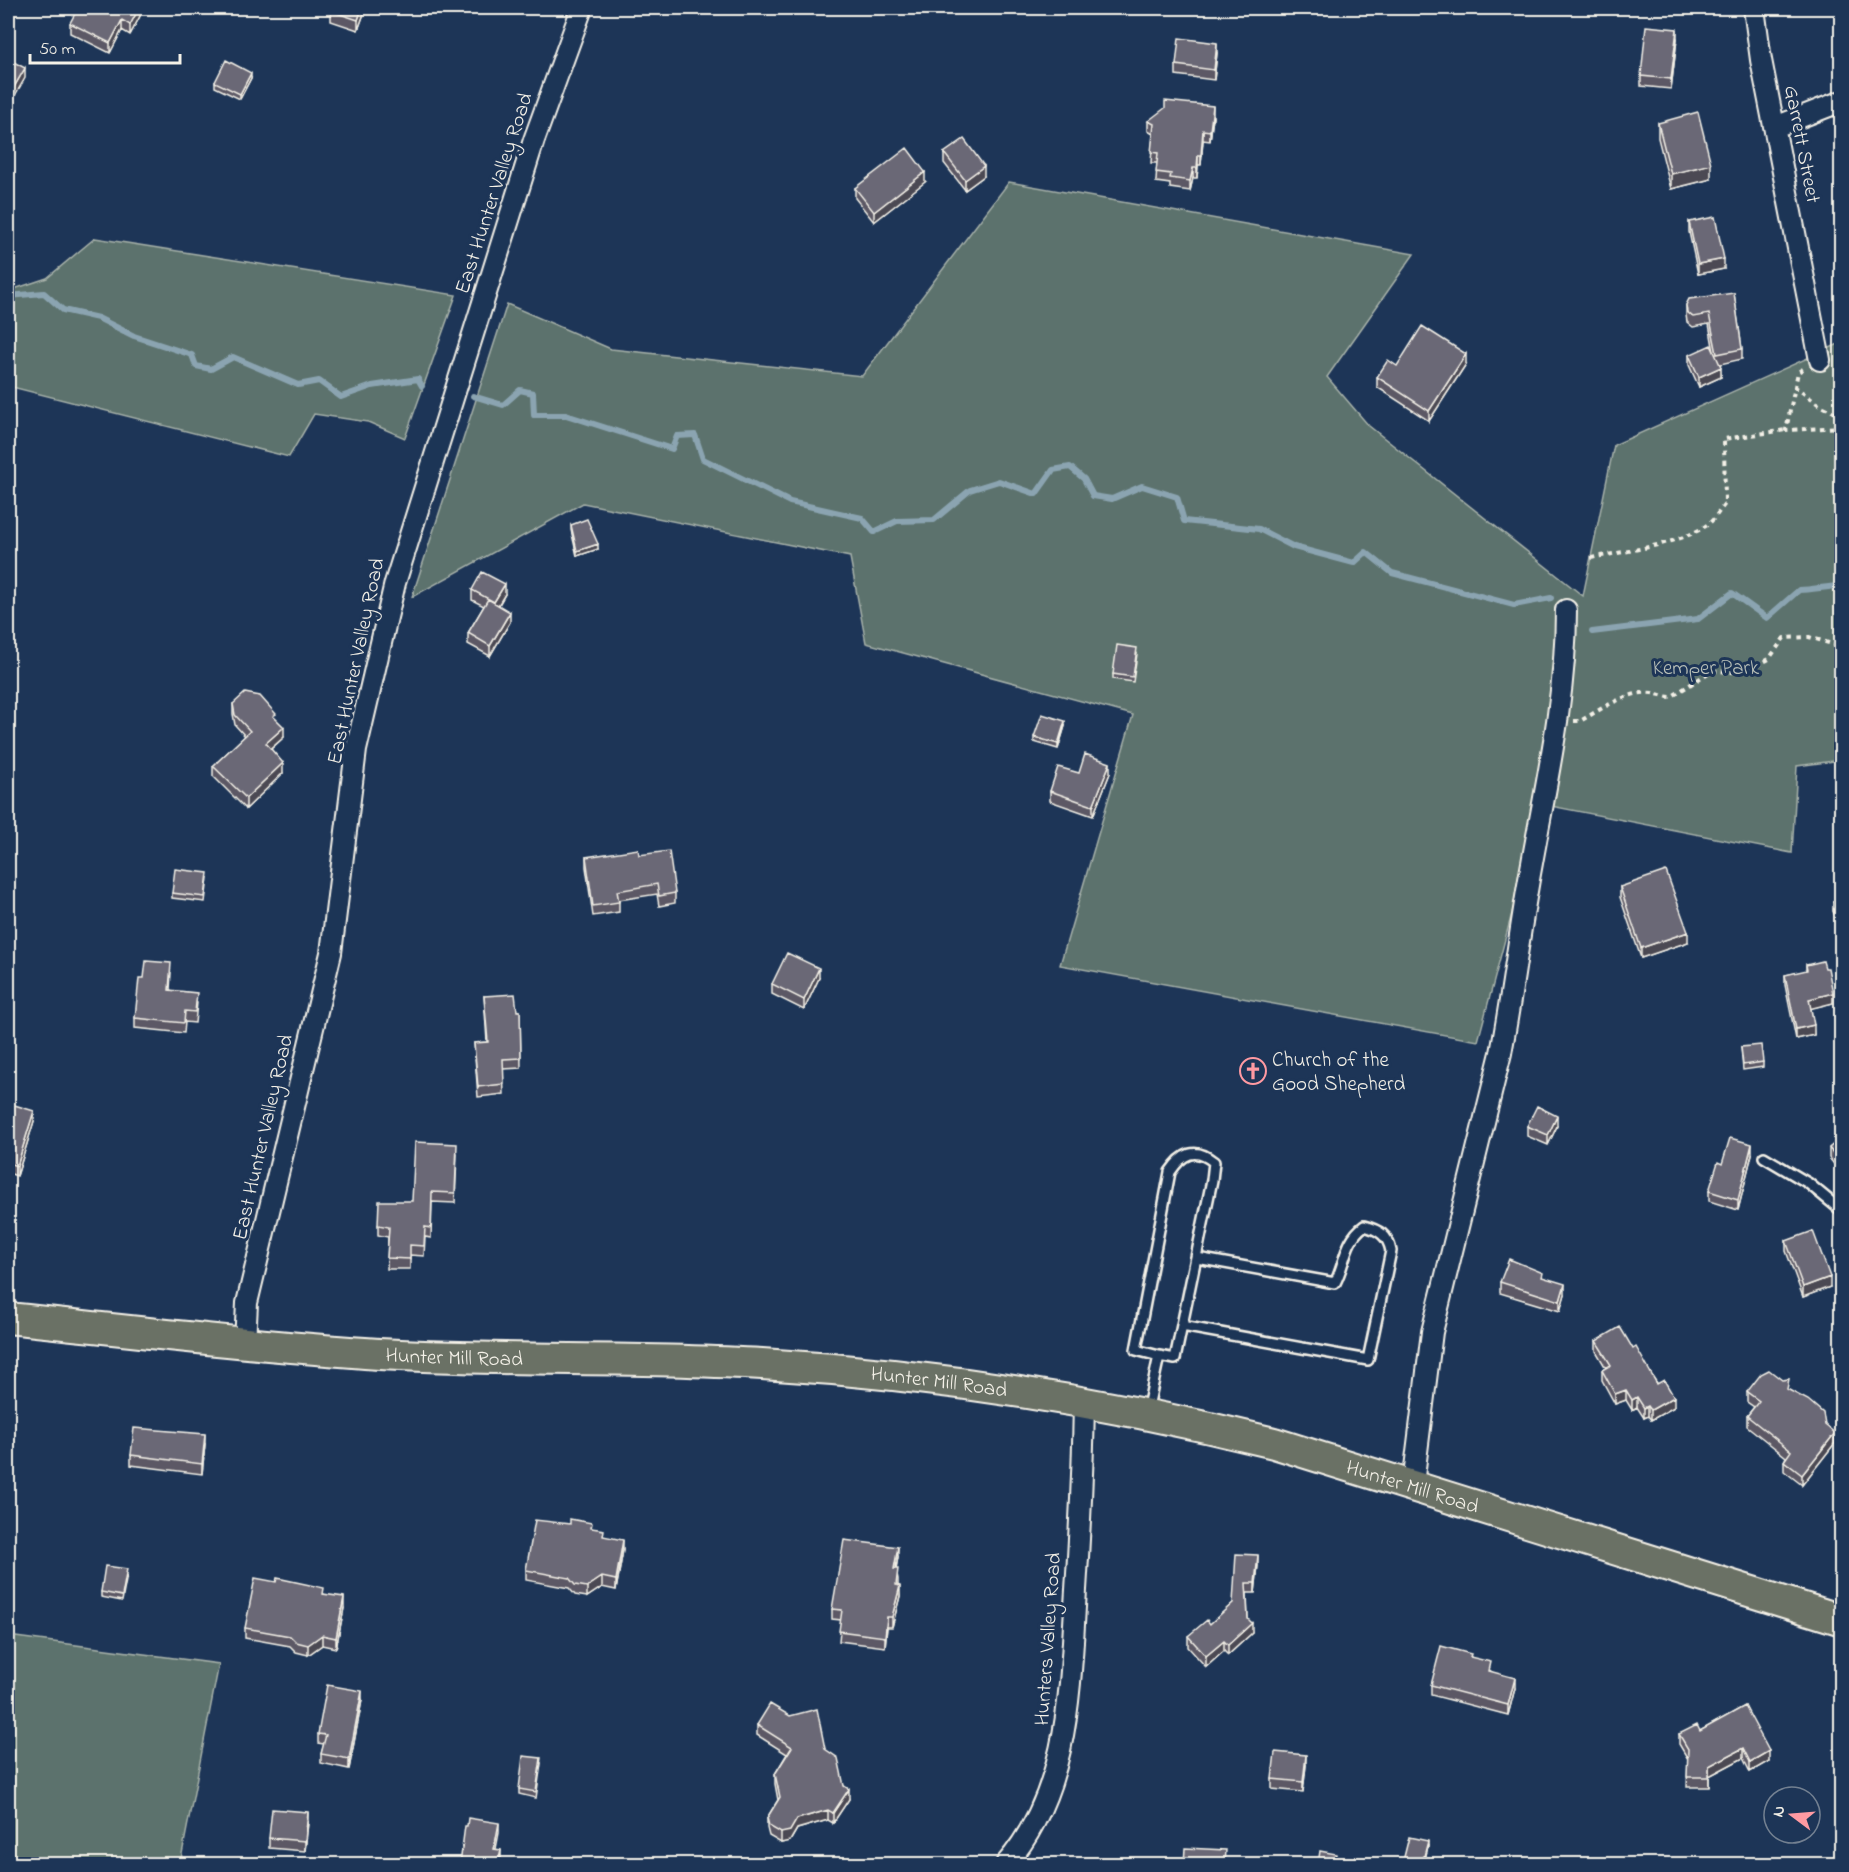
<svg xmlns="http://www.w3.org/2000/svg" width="1849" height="1872" font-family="'Indie Flower',sans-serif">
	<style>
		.green { fill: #5b726d; stroke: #a8b2aa; stroke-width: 1.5 }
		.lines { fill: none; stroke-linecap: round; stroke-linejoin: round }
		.stream { stroke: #8ba4b1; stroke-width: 6 }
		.lane-casing { stroke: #f4f1e8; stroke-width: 14 }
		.street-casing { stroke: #f4f1e8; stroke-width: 24 }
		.primary-casing { stroke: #f4f1e8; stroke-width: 34 }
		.path { stroke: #f4f1e8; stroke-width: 4; stroke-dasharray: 4.5 4.5; stroke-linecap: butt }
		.lane { stroke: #1d3557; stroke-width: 9 }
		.street { stroke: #1d3557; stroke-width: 20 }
		.primary { stroke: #6b7165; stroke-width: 30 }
		.wall { fill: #5c5965; stroke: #f4f1e8; stroke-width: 1.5 }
		.shaded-wall { fill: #4b4853; stroke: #f4f1e8; stroke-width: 1.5 }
		.building { fill: #6b6776; stroke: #f4f1e8; stroke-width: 1.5 }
		.labels { text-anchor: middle; stroke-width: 6; stroke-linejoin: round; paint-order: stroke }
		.street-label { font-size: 21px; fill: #f4f1e8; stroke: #1d3557 }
		.park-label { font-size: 21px; fill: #b7beb7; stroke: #1d3557 }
		.poi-label { font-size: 21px; fill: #f4f1e8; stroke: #1d3557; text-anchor: start }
	</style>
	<rect width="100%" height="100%" fill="#1d3557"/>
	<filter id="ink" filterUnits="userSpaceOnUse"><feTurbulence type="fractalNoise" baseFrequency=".0167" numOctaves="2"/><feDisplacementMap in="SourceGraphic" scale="12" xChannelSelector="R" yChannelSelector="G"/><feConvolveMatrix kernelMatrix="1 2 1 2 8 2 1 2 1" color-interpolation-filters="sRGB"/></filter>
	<g filter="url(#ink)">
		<path class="green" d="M1009,182L1414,254L1327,377L1369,426L1583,596L1614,445L1841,343V760L1797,766L1792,853L1541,804L1478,1041L1060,965L1133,715L866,643L850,557L583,503L412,597L507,304L611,349L862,376Z
			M95,238L456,295L405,438L368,422L314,414L289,457L8,386V291L47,278Z
			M8,1636L219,1664L180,1864H8Z"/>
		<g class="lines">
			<path class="stream" d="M8,296L44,293L63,310L98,318L134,336L192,355L196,366L211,369L233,357L298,385L319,381L341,397L372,386L418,379L422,386
				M473,396L503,405L520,390L533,393L534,415H566L672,449L677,436L695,435L703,459L790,502L862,518L874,532L897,521L934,520L970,490L999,481L1036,494L1053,470L1070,467L1084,479L1093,496L1112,499L1142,486L1177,497L1184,521L1259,529L1294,547L1354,563L1366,552L1392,573L1514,605L1551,598
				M1592,632L1698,619L1732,593L1767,618L1799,590C1814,590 1826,586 1842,586"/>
			<defs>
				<path id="lane" d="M1764,1157L1808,1183L1842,1211
					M1182,1326L1368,1360L1391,1251C1388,1235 1379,1230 1364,1226C1344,1241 1346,1262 1335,1283L1197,1258
					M1147,1412L1159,1356L1136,1350L1170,1172C1182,1154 1195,1146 1214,1162L1212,1180L1175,1359L1159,1356"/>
				<path id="street" d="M1754,8L1761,60L1820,360
					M1775,127L1842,101
					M245,1343L247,1303L331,953L356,750L395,583L534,140L582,8
					M1413,1484L1432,1332L1501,1053C1513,990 1520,926 1532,863C1547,779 1566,696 1566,610
					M1006,1864C1071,1789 1070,1685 1076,1590C1080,1528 1083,1465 1084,1403"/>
				<g id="primary">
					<path id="s1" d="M8,1318C126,1330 245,1345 365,1353C497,1362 630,1356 762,1364C934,1374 1107,1402 1274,1443L1842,1620"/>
				</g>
			</defs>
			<use href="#lane" class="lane-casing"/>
			<use href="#street" class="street-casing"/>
			<use href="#primary" class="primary-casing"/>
			<path class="path" d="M1803,369L1798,372L1786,430L1842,427
				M1794,386L1818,404L1842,416
				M1591,558C1625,551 1679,545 1707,525C1714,520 1719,511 1725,504L1724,439L1786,430
				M1574,721H1580C1600,710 1628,690 1652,693C1659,694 1664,697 1671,697L1708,673L1716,671L1732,672L1758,665L1769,659L1784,638L1809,637L1842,647"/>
			<use href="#lane" class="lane"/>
			<use href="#street" class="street"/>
			<use href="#primary" class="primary"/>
		</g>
		<path class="wall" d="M140,8V16L130,35L122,30L110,53L70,33V23Z
			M332,8H366L358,30L331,21V11Z
			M1677,39L1671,89L1641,86V76Z
			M1217,53L1214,80L1176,75V65Z
			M251,78L240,99L215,87V82Z
			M1213,117L1210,141L1203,140L1201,165H1198L1197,178H1193L1190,191L1170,188V184L1156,182L1157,163H1151L1153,134L1148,131V121Z
			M1658,123L1711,179L1671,189L1658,138Z
			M944,153L984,176L965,190L944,163Z
			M925,182L874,222L855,198V188Z
			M1689,222L1724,269L1698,274L1689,232Z
			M1734,293L1742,349V359L1720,364L1721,377L1699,387L1689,365V355L1714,352L1709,324L1693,327L1687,322L1686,315V305Z
			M1466,364L1429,421L1377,387V377L1397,366Z
			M571,525L598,549L577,556L571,530Z
			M472,590L505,594L499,605L510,622L490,656L468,644V633L484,606L472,600Z
			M1137,654L1133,682L1113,679V674Z
			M233,704L276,720L284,737L271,749L283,773L246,809L213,776V766L245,736L235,725L233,714Z
			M1065,726L1058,749L1034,742V737Z
			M1079,773H1110L1093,816L1050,801V791Z
			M639,855L675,893V903L659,906L657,894L619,900V912L593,916L586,867V857Z
			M208,878L205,902L172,898V893Z
			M1620,887L1688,942L1641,958L1620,897Z
			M1842,897V931L1833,911V901Z
			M1806,965L1833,1003L1811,1008L1814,1035L1796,1039L1785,985V975L1806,971Z
			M171,973L170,990L197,1003L195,1023L185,1022L184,1033L135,1028V1018L144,978Z
			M819,978L804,1010L772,994V984Z
			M484,996L517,1011H520L521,1068L503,1069L504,1094L478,1097L474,1043L487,1042Z
			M1741,1047L1763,1062V1067L1743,1070Z
			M8,1103L34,1121L17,1176L8,1173Z
			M1527,1126H1557L1548,1145L1527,1136Z
			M1842,1137V1174L1829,1158V1148Z
			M457,1154L455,1203L432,1202L431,1238L425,1237L424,1256L410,1255V1269H387L388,1237L378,1235V1225L412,1201Z
			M1752,1154L1738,1210L1709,1201V1191L1722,1164Z
			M1786,1241L1830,1287L1803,1297L1786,1251Z
			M1543,1278L1565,1294L1560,1311L1500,1293V1282Z
			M1596,1341L1633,1349L1674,1407L1651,1420L1648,1416L1644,1418L1637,1407L1632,1410L1626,1400L1615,1404L1602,1380V1370L1606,1368L1596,1351Z
			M1789,1390L1825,1425L1835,1443L1802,1485L1784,1471V1461L1786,1457L1747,1426V1416L1754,1407L1747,1402V1392Z
			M205,1444L202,1474L131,1465V1455Z
			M592,1528L623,1550L616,1590L602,1587L587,1597L575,1595L569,1588L526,1580V1570Z
			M898,1557L896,1569L898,1579V1585L900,1596L892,1627H887L885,1647L839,1641L841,1620L832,1619V1609Z
			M1258,1565L1255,1593H1247L1248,1619L1252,1633L1228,1655L1224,1651L1206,1667L1188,1647V1636L1210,1624L1233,1603Z
			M127,1575L122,1601L101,1597V1592Z
			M324,1594L344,1608L336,1648L322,1645L308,1655L296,1652L290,1646L245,1638V1628Z
			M1471,1657L1515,1688L1508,1715L1431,1695V1685Z
			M362,1700L349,1769L321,1763V1754L324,1744L318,1743V1734Z
			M1745,1706L1769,1761L1750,1772L1743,1758L1709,1776V1787H1687L1688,1759L1679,1744V1734L1700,1731Z
			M757,1725L825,1749L844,1786L849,1799L833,1823L828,1820L797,1829L790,1841L781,1843L769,1836L767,1828V1818L778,1800L775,1784V1774L787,1754L757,1735Z
			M541,1764L536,1798L519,1794V1789Z
			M1306,1765L1303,1792L1272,1789V1779Z
			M308,1822L305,1851L269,1848V1838Z
			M1428,1846L1424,1864H1403V1861Z"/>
		<path class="shaded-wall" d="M139,8H140V16L130,35V25Z
			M362,8H366L358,30V20Z
			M122,20V30L110,53V43Z
			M1677,29V39L1671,89V79Z
			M1217,43V53L1214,80V70Z
			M25,68V78L10,104V94Z
			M251,73V78L240,99V94Z
			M14,96V106L8,118V108Z
			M1213,106V117L1210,141V131Z
			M1203,130V140L1201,165V155Z
			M1198,155V165L1197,178V168Z
			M1711,164V179L1671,189V174Z
			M984,166V176L965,190V180Z
			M1193,168V178L1190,191V181Z
			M925,172V182L874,222V212Z
			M1724,259V269L1698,274V264Z
			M1466,354V364L1429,421V411Z
			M1721,367V377L1699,387V377Z
			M598,544V549L577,556V551Z
			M505,584V594L494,612V602Z
			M510,612V622L490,656V646Z
			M1065,721V726L1058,749V744Z
			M284,727V737L266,753V743Z
			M283,763V773L246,809V798Z
			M1110,763V773L1093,816V806Z
			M1688,932V942L1641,958V948Z
			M819,968V978L804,1010V1000Z
			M1833,993V1003L1809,1009V999Z
			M1814,1025V1035L1796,1039V1029Z
			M34,1111V1121L17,1176V1166Z
			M1557,1116V1126L1548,1145V1135Z
			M1752,1144V1154L1738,1210V1200Z
			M1830,1277V1287L1803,1297V1287Z
			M1565,1284V1294L1560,1311V1301Z
			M1626,1390V1400L1615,1404V1394Z
			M1637,1397V1407L1632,1410V1400Z
			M1674,1397V1407L1651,1420V1410Z
			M1648,1406V1416L1644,1418V1408Z
			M1835,1433V1443L1802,1485V1475Z
			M205,1434V1444L202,1474V1464Z
			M623,1540V1550L616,1590V1580Z
			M898,1547V1557L894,1579V1569Z
			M1258,1555V1565L1255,1593V1583Z
			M602,1577V1587L587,1597V1587Z
			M900,1586V1596L892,1627V1617Z
			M344,1597V1608L336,1648V1638Z
			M887,1617V1627L885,1647V1637Z
			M1252,1623V1633L1228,1655V1645Z
			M322,1635V1645L308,1655V1645Z
			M1224,1641V1651L1206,1667V1656Z
			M1515,1678V1688L1508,1715V1705Z
			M362,1691V1700L349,1769V1759Z
			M1743,1748V1758L1709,1776V1787V1766Z
			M1769,1751V1761L1750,1772V1762Z
			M1306,1755V1765L1303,1792V1782Z
			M849,1789V1799L833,1823V1813Z
			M828,1810V1820L797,1829L790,1841L781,1843V1833L797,1819Z
			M308,1812V1822L305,1851V1841Z
			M499,1823V1833L494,1859V1849Z
			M1428,1841V1846L1424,1864H1422Z
			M501,1850V1860L500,1864H498Z"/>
		<path class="building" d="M78,8H139L130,25L122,20L110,43L70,23Z
			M332,8H362L358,20L331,11Z
			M1646,26L1677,29L1671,79L1641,76Z
			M1179,38L1217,43L1214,70L1176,65Z
			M8,59L25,68L10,94L14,96L8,108Z
			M226,60L251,73L240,94L215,82Z
			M1165,101L1213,106L1210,131L1203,130L1201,155H1198L1197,168H1193L1190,181L1170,178L1171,174L1156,172L1158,153L1151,152L1154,124L1148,121L1165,108Z
			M1698,112L1711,164L1671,174L1658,123Z
			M964,139L984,166L965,180L944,153Z
			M907,148L925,172L874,212L855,188Z
			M1715,217L1724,259L1698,264L1689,222Z
			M1734,293L1742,349L1717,354L1709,314L1693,317L1687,312L1686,305L1689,299Z
			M1422,326L1466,354L1429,411L1377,377L1388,360L1397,366Z
			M1711,345L1721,367L1699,377L1689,355Z
			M587,519L598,544L577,551L571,525Z
			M482,572L505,584L494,602L472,590Z
			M488,599L510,612L490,646L468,633Z
			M1117,645L1137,648L1133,677L1113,674Z
			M245,693L260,696L276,714L273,716L284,727L266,743L283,763L246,798L213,766L250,731L235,715L233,704Z
			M1042,714L1065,721L1058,744L1034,737Z
			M1085,754L1110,763L1093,806L1050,791L1058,767L1079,773Z
			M638,849L639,855L669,851L675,893L659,896L657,884L617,891L619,902L593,906L586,857Z
			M175,869L208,873L205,897L172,893Z
			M1666,871L1688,932L1641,948L1620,887Z
			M1842,897V921L1833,901Z
			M787,953L819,968L804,1000L772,984Z
			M146,961L171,963L169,990L197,993L195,1012L185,1011L184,1023L135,1018L139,978H144Z
			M1823,961L1825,968H1828L1833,993L1809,999L1814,1025L1796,1029L1785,975L1807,970L1806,965Z
			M515,994L517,1011H520L521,1058L503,1059L504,1084L478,1087L474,1043L488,1042L484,996Z
			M1761,1045L1763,1062L1743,1065L1741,1047Z
			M8,1103L34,1111L17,1166L8,1163Z
			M1537,1106L1557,1116L1548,1135L1527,1126Z
			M1842,1137V1164L1829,1148Z
			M1730,1138L1752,1144L1738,1200L1709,1191L1718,1162L1722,1164Z
			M415,1142L457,1144L455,1193L432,1192L431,1228L425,1227L424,1246L410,1245V1259L387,1258L389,1227L378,1225L379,1201H412Z
			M1813,1231L1830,1277L1803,1287L1786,1241Z
			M1509,1259L1543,1273L1542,1277L1565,1284L1560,1301L1500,1282Z
			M1620,1327L1633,1349L1636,1347L1657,1384L1664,1380L1674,1397L1651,1410L1648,1406L1644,1408L1637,1397L1632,1400L1626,1390L1615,1394L1602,1370L1611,1365L1596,1341Z
			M1769,1370L1782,1380L1789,1379L1787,1389L1808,1400L1823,1413L1825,1425L1835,1433L1802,1475L1784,1461L1791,1451L1747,1416L1759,1401L1747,1392L1761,1374Z
			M134,1428L205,1434L202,1464L131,1455Z
			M570,1519L592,1523L591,1528L604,1530L603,1536L623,1540L616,1580L602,1577L587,1587L575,1585L569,1578L526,1570L535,1520L570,1524Z
			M844,1540L898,1547L894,1569H898L896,1585L900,1586L892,1617H887L885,1637L839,1631L842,1610L832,1609Z
			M1236,1554L1258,1555L1255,1583H1246L1248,1619L1252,1623L1228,1645L1224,1641L1206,1656L1188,1636L1207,1620L1210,1624L1233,1603Z
			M105,1566L127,1569L122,1596L101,1592Z
			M255,1578L276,1582L277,1578L324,1588L323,1594L344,1597L336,1638L322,1635L308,1645L296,1642L290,1636L245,1628Z
			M1441,1646L1471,1654L1470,1657L1491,1662L1489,1671L1515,1678L1508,1705L1431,1685Z
			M327,1685L362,1691L349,1759L321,1754L326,1735L318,1734Z
			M770,1704L790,1716L817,1709L825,1749L838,1758L844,1786L849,1789L833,1813L828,1810L797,1819L790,1831L781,1833L769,1826L767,1818L780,1797L775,1774L792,1747L757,1725Z
			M1745,1706L1769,1751L1750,1762L1743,1748L1709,1766V1777H1687L1688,1749L1679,1734L1697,1725L1700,1731Z
			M1275,1752L1306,1755L1303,1782L1272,1779Z
			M523,1756L541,1758L536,1792L519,1789Z
			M272,1809L308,1812L305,1841L269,1838Z
			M468,1818L499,1823L494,1849L501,1850L498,1864H460L465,1826H467Z
			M1409,1837L1428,1841L1422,1864H1416L1403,1861Z
			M1185,1848L1226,1850L1225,1864H1184Z
			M1320,1851L1336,1854L1334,1864H1318Z"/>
	</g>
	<defs>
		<symbol id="church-ring" viewBox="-11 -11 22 22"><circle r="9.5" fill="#1d3557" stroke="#ff9aa2" stroke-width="1.5"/><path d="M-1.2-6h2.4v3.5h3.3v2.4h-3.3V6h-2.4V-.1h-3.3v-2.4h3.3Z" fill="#ff9aa2"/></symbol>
	</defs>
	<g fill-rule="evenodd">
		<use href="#church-ring" x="1238" y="1056" width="30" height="30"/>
	</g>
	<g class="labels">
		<g class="street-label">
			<text transform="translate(1803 144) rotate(79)" y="7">Garrett Street</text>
			<text transform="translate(493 193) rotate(-72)" y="7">East Hunter Valley Road</text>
			<text transform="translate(355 661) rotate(-78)" y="7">East Hunter Valley Road</text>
			<text transform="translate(262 1137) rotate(-77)" y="7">East Hunter Valley Road</text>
			<text dy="7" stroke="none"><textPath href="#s1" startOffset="448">Hunter Mill Road</textPath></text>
			<text dy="7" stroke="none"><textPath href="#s1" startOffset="934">Hunter Mill Road</textPath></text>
			<text dy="7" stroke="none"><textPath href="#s1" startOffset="1420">Hunter Mill Road</textPath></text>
			<text transform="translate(1047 1639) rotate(-86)" y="7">Hunters Valley Road</text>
		</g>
		<g class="park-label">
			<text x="1706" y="674">Kemper Park</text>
		</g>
		<g class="poi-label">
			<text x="1272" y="1066">Church of the<tspan x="1272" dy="24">Good Shepherd</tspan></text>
		</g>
	</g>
	<rect width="1849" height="1872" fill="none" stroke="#1d3557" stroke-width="30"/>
	<rect x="15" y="15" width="1819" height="1842" fill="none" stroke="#f4f1e8" stroke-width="2" filter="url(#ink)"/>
	<g transform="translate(1792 1815) rotate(286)"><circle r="28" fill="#1d3557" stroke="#738091" stroke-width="1.5"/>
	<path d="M0-4.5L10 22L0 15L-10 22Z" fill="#ff9aa2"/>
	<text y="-9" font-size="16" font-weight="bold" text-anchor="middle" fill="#f4f1e8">N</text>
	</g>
	<path d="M30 54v9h150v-9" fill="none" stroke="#f4f1e8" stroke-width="3"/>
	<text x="39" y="54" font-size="18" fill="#f4f1e8" stroke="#1d3557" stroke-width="4.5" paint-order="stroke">50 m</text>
</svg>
